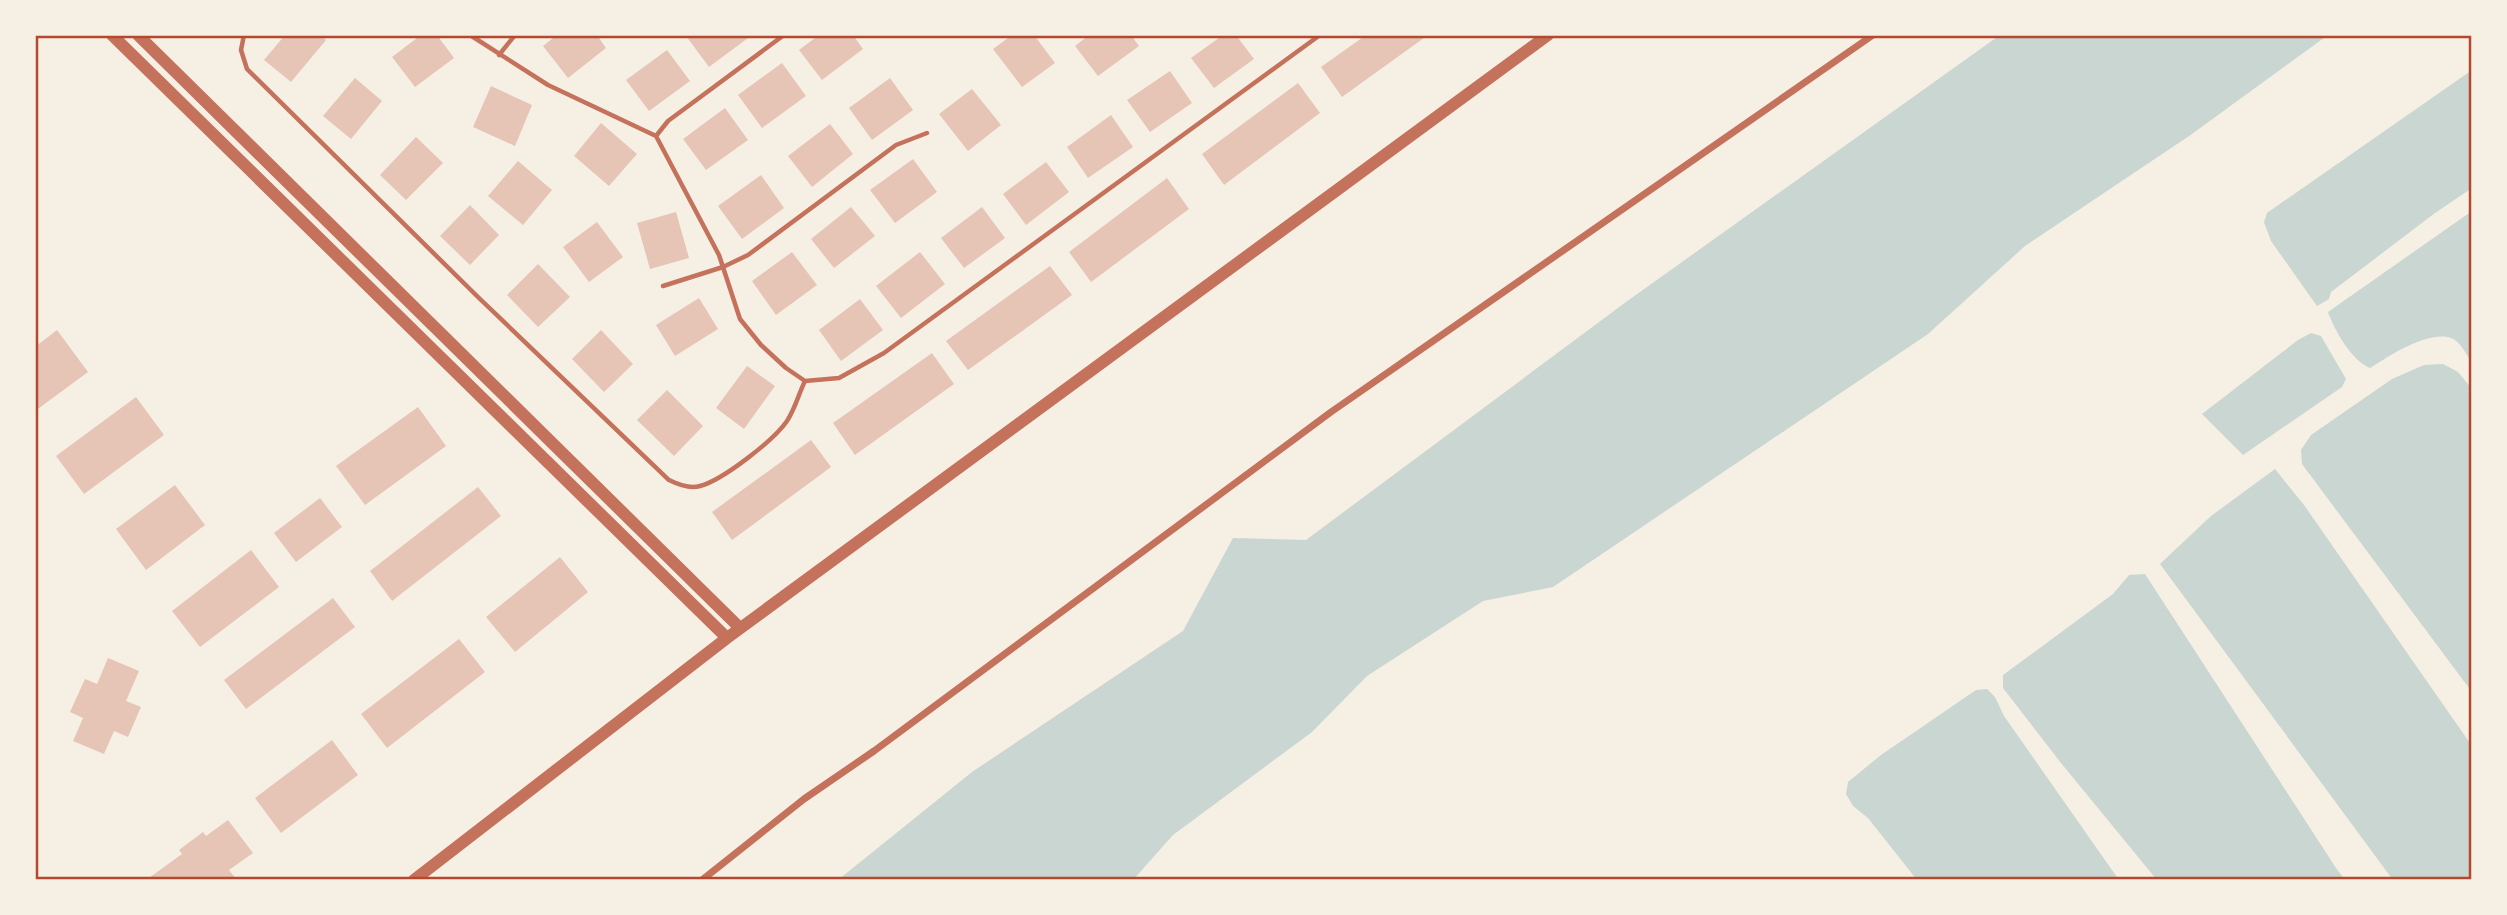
<svg xmlns="http://www.w3.org/2000/svg" width="2507" height="915" font-family="'Archivo Narrow',sans-serif">
	<style>
		.water { fill: #c9d6d2 }
		.building { fill: #e6c5b7 }
		.lines { fill: none; stroke-linecap: round; stroke-linejoin: round }
		.service { stroke: #c5725c; stroke-width: 4.5 }
		.minor { stroke: #c5725c; stroke-width: 7 }
		.tertiary { stroke: #c5725c; stroke-width: 12 }
		.neatline { fill: none; stroke: #b5482f; stroke-width: 2.5 }
	</style>
	<rect width="100%" height="100%" fill="#f6efe4"/>
	<path class="water" d="M2000,35H2328L2192,134L2025,246L1928,334L1553,587L1483,601L1367,676L1312,732L1173,835L1133,880H838L972,772L1183,631L1233,538L1306,540L1626,302Z
		M2472,70V188L2435,213L2331,292L2329,299L2317,306L2271,241L2264,222L2267,213Z
		M2472,211V363C2466,354 2461,342 2451,338C2428,330 2389,356 2370,368C2351,360 2335,331 2328,312Z
		M2311,333L2321,336L2346,379L2342,387L2243,455L2202,414L2298,340Z
		M2443,364L2458,372L2472,389V692L2302,464L2301,450L2311,435L2392,379L2424,365Z
		M2275,469L2304,505L2472,746V880H2393L2160,564L2211,516Z
		M2145,574L2336,868L2345,880H2157L2061,763L2003,688V675L2113,594L2129,575Z
		M1987,689L1995,697L2004,716L2119,880H1917L1868,818L1853,806L1846,794L1848,782L1881,755L1976,690Z"/>
	<path class="building" d="M285,35H320L326,40L291,82L264,60Z
		M421,35H437L454,58L415,87L392,57Z
		M557,35H597L606,48L568,78L543,46Z
		M687,35H752L709,67L686,36Z
		M819,35H853L863,49L822,80L799,50Z
		M1012,35H1034L1055,63L1022,87L993,49Z
		M1089,35H1131L1139,46L1098,76L1075,46Z
		M1223,35H1236L1254,59L1214,88L1191,58Z
		M1366,35H1428L1342,97L1321,67Z
		M667,50L690,81L649,111L626,80Z
		M782,63L806,96L762,128L738,95Z
		M1170,71L1192,103L1150,132L1127,100Z
		M355,78L382,101L351,139L323,116Z
		M890,78L913,110L872,140L849,108Z
		M1298,83L1320,113L1224,185L1202,154Z
		M491,86L532,105L515,146L473,127Z
		M972,89L1001,125L968,151L939,114Z
		M725,108L748,140L706,170L683,139Z
		M1111,115L1133,147L1088,178L1067,147Z
		M601,123L637,154L609,186L574,156Z
		M830,124L853,154L812,187L788,156Z
		M416,137L443,163L406,200L380,175Z
		M913,159L937,192L895,223L870,190Z
		M518,161L552,190L523,225L488,196Z
		M1046,162L1069,192L1026,225L1003,194Z
		M761,175L784,208L742,239L718,206Z
		M1167,178L1189,209L1091,282L1069,252Z
		M470,205L499,235L470,265L440,236Z
		M851,207L875,236L834,268L811,239Z
		M982,207L1005,238L964,268L941,238Z
		M676,212L689,258L650,269L637,223Z
		M597,222L623,257L589,282L563,247Z
		M792,252L817,285L776,315L752,281Z
		M920,252L945,284L901,318L876,286Z
		M538,264L570,297L538,327L507,295Z
		M1050,266L1072,295L968,370L946,341Z
		M699,298L718,329L675,356L656,325Z
		M860,299L883,330L841,361L819,330Z
		M57,330L88,372L35,411V347Z
		M601,330L633,364L604,392L572,359Z
		M932,353L954,384L855,455L833,423Z
		M747,366L775,386L744,429L716,408Z
		M667,390L703,426L674,456L637,420Z
		M136,397L164,435L84,494L56,456Z
		M418,407L446,446L365,505L336,466Z
		M811,440L831,467L732,540L712,512Z
		M175,485L205,525L146,570L116,529Z
		M478,487L501,516L392,601L370,571Z
		M320,498L342,527L296,562L274,533Z
		M251,550L279,587L200,647L172,611Z
		M560,557L588,592L515,652L486,617Z
		M333,598L355,627L246,709L224,680Z
		M459,639L485,672L387,748L361,714Z
		M108,658L139,671L126,701L141,707L128,737L114,731L104,754L73,741L83,718L70,712L85,679L97,684Z
		M332,740L358,775L281,833L255,798Z
		M228,820L253,853L229,870L237,880H146L182,854L179,850L203,832L206,836Z"/>
	<g class="lines">
		<path class="service" d="M244,35L241,50L247,69L480,299L669,480C679,485 690,489 700,486C723,480 774,440 787,421C795,409 799,393 805,381
			M470,35L548,85L656,136L719,255L740,319L761,345L786,368L805,381L839,378L884,353L1320,35
			M499,55L515,35
			M656,136L668,121L784,35
			M663,286L723,267L748,255L896,145L927,133"/>
		<path class="minor" d="M702,880L804,799L874,751L1331,412L1873,35"/>
		<path class="tertiary" d="M112,35L727,638
			M138,35L740,628
			M414,880L727,638L1548,35"/>
	</g>
	<rect width="2507" height="915" fill="none" stroke="#f6efe4" stroke-width="74"/>
	<rect x="37" y="37" width="2433" height="841" class="neatline"/>
</svg>
